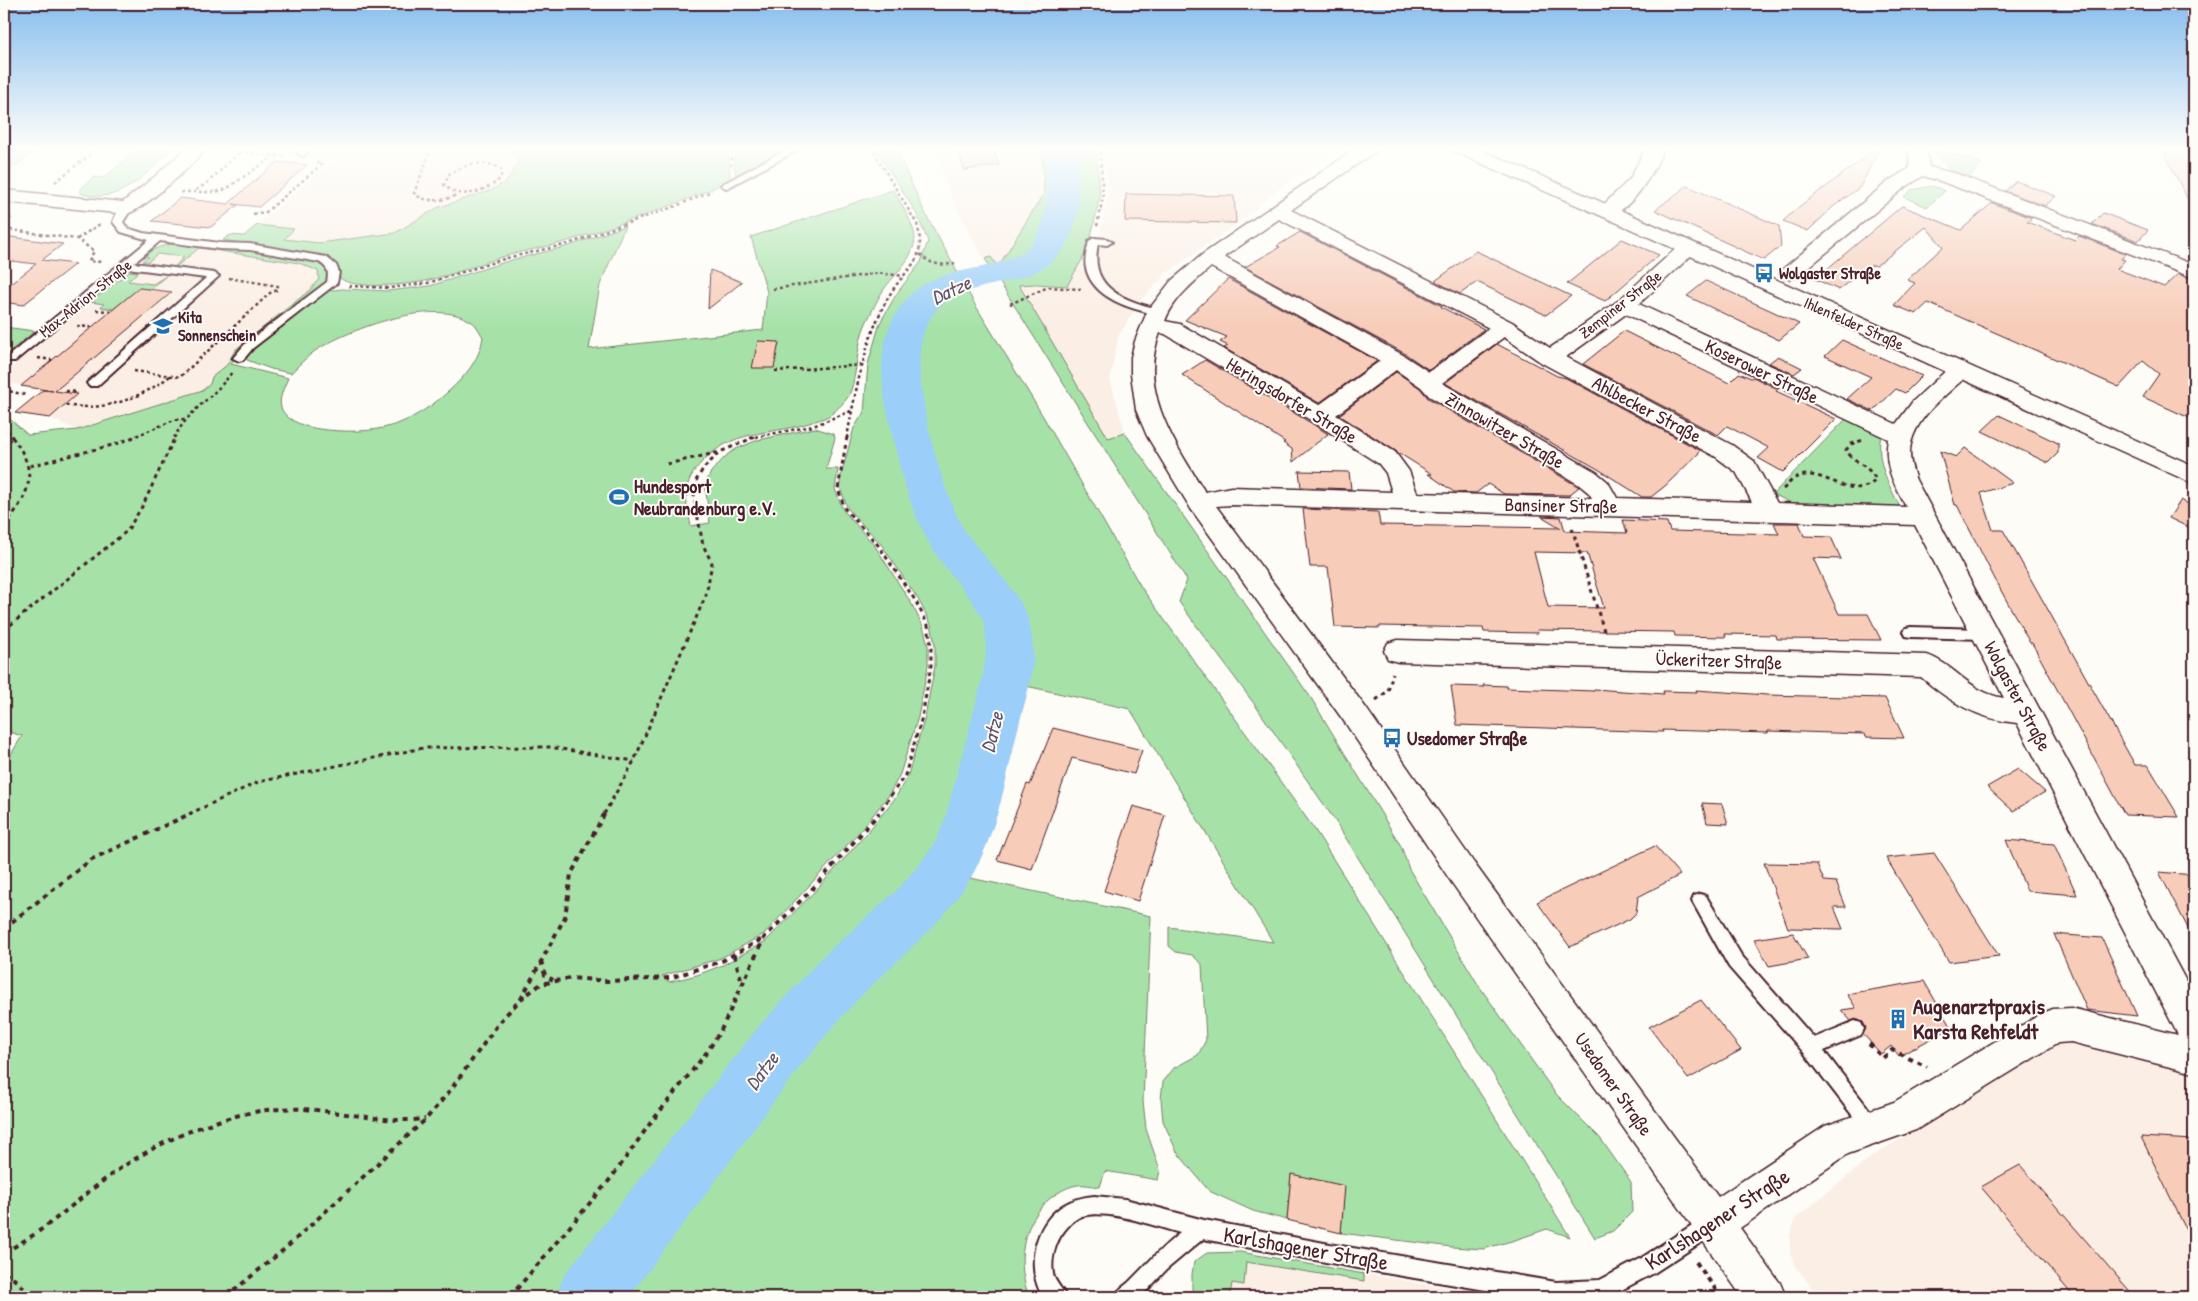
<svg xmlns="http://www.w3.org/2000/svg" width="2198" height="1301" font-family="'Patrick Hand',sans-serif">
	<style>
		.built { fill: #fbeee4 }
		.green { fill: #a6e2a8; stroke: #78806a }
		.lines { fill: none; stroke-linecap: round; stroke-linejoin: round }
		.river { fill: #9bcef8; fill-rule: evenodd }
		.building { fill: #f7ccb9; stroke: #4a1f2b; fill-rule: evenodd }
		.lane-casing { stroke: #4a1f2b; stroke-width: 4 }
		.street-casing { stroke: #4a1f2b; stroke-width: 3 }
		.secondary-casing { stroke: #4a1f2b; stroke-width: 3 }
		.path-far2 { stroke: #4a1f2b; stroke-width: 2.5; stroke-dasharray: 3 3; stroke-linecap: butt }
		.path-far1 { stroke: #4a1f2b; stroke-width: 3; stroke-dasharray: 4 4; stroke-linecap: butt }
		.path { stroke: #4a1f2b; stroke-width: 4; stroke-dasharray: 5 5; stroke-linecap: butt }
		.lane { fill: #fdfcf7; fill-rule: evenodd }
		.street { fill: #fdfcf7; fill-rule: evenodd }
		.secondary { fill: #fdfcf7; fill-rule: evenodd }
		.labels { text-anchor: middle; stroke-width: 4; stroke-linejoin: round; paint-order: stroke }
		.far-poi-label { font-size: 16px; font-weight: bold; fill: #4a1f2b; stroke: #fdfcf7; text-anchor: start }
		.far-street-label { font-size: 16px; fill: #4a1f2b; stroke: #fdfcf7 }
		.street-label { font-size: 19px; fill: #4a1f2b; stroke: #fdfcf7 }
		.poi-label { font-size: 19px; font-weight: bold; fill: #4a1f2b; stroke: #fdfcf7; text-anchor: start }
		.water-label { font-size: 20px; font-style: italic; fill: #625468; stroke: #fdfcf7 }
		.near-poi-label { font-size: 22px; font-weight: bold; fill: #4a1f2b; stroke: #fdfcf7; text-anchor: start }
		.near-street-label { font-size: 22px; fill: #4a1f2b; stroke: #fdfcf7 }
	</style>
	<rect width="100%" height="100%" fill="#fdfcf7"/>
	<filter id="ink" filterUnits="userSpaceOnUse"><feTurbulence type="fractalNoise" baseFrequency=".02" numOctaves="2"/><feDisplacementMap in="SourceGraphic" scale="10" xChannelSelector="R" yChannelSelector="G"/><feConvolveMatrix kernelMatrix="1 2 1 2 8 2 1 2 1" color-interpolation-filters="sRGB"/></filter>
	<g filter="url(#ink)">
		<path class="built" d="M248,147H512L518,163L507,181L492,190L437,208L395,233L319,243L284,239L293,229L257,225L332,161L246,150Z
			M932,147H1042L1044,192L998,267L991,257L985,259L972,238L956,207Z
			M1104,147H1342L1282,186L1240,221L1167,273L1139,302L1118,337L1110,379L1125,433L1108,439L1019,285L1067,286L1084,256H1095L1108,196Z
			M191,247L299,263L318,271L319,279L310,290L235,350L227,365L212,377L210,385L203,390L77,430L50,418L76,394L21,386L4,380V375L16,363L130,271L152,249Z
			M2061,1038H2073L2194,1071V1297H1819L1797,1268L1790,1254V1235L1796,1218L1870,1158Z
			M1240,1252L1499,1297H1201Z"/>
		<path class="green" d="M4,147H42L4,174Z
			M142,147H174C148,172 120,207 80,193L79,191L93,177L103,178Z
			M512,147H728L730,178C722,190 591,234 568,241C548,247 526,250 505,256C480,264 455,274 429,280C411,285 353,290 340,278C340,266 335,263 326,257L223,240L230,235L244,236L257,225L294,229L284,239L319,243L395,233L437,208L492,190L507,181L518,163Z
			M735,147H793L737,177H736L734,161Z
			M875,147H895L924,211L974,303L1044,418L1141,587L1315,830L1570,1237L1547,1229L1515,1240L1483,1249L1452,1247L1341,1233L1344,1186L1291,1175L1287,1220L1253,1211L1209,1191L1177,1152L1163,1121L1161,1099L1163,1082L1174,1068L1198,1055L1206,1040L1202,964L1192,955L1176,952L1169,946V927L1273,942L1130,709L1026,686L970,878L1151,916L1143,1101L1146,1129L1160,1170L1158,1180L1105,1171L1100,1187C1093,1186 1084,1184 1077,1185C1066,1187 1055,1194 1047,1201C1021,1228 1016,1262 1029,1297H4V766L22,736L4,730V414L28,435L77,430L203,390L210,384L212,377L227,365L235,350L310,290L319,279L318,271L299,263L199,248L177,266H175L184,257L157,254L148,262L142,261L149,257L143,256C155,246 172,243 186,243C216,243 302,253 325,267L329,274L326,282L318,290L245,344L231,364L288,378C284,388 277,400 282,410C288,422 307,427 319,429C343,432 370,433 394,425C423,416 468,381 479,352C481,348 482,342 483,337C480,333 477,325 472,322C436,297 357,327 323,346C310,353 301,363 291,373L271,369L247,360L245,356L253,345L327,291L341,289L388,291L430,286L508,261L569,246L625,226L600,285L589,349L763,330L767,292L751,237L893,190C899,200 915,226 915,238C914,258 895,274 884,289C877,299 872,312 866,323C856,344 858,372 850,393C848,399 836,411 830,415C826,418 818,420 812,422C775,435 739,428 707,457C682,480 684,495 691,526L710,523L705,485L711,472L727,455L736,449L758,440L815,428L834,434L835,438L826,469H838L835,489L843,510L875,546L911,603L923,626L928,645V666L918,717L900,774L889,795L861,830L764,934L721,958L662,976L669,982L697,975L723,965L766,941L819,887L867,833L896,797L908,775L925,717L935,666V644L931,624L918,599L881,544L848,509L840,488V479L854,428L864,412L868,364L880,323L897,293L921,262L928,241L916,213Z
			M1042,147H1096L1100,196L1090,241L1084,256L1067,286L1036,284L1019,285L1108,438L1125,433L1311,698L1401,846L1409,869L1479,986L1555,1093L1600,1138L1631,1182L1632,1212L1613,1231L1595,1238L1334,819L1255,705L1179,602L1187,580L985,259L991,257L998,267L1044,193Z
			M1934,152L1949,153L1982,163L1969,177L1950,170Z
			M1933,186L1945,191L1927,207L1904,197L1911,190Z
			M130,271L138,272L128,281L153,284L166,276L150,289L139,288L113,309L101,307L104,304L91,302Z
			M4,327L35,331L4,356Z
			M1847,418L1881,435C1875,461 1889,485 1900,507L1795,505L1773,494Z
			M1240,1252L1364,1274V1281L1246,1262L1244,1285L1232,1283L1230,1297H1192V1274L1194,1262L1207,1253Z"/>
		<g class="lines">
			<path class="river" d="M1046,147H1076C1078,172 1082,199 1075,224C1048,315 937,254 921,345C913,387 943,499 967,534C986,561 1024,594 1030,627C1032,637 1034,651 1033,662C1031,686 1021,714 1016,737C1005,783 997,830 974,872C948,920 904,953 866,991C843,1014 822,1040 801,1066C781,1091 762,1118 742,1145C705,1196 667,1246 629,1297H555L565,1274L759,1026L824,955L896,891L920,864L936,841L945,819C953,788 961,757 970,726C978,692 991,660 984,624C982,609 949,574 939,559C912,518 902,480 892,433C885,404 879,376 884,346C886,333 892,320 899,309C907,297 915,289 928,282C958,265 1018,271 1036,237C1051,210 1047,177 1046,147Z"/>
		</g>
		<path class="building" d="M956,147H992L999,165L965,170Z
			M1879,147H1880L1860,187L1833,207L1808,231L1783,221L1800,206Z
			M2167,147H2194V212L2164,152H2170Z
			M277,162L307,165L259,207L233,204L238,205L211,227L152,221L180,198L228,204Z
			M2016,181L2056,196L2045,206L2005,191Z
			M1687,186L1779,226L1781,246L1764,260L1655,210Z
			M1126,194L1234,196L1236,223L1125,221Z
			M1992,203L2032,218L2027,222L2075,240L2079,236L2126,254L2121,259L2125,260L2117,269L2164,287L2178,274L2194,280V420L2143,397L2159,374L2143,361L2119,387L1928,303L1916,314L1894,305L1915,283L1907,280L1943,247L1926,227L1876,266L1873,265L1862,270L1839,290L1815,279L1902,206L1961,230Z
			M2103,213L2148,230L2138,241L2092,224Z
			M1300,232L1442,306L1441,307L1484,329L1429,370L1404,353L1245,267L1280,247L1277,246Z
			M4,236L63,244L42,260L75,264L23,305L4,302V289L36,264L4,260Z
			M1622,239L1659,255L1605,301L1567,284Z
			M1476,251L1571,296L1546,315L1477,282L1460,294L1435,281Z
			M710,270L742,282L708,309Z
			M1228,279L1377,361L1319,403L1224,348L1228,346L1220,342L1227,337L1185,320Z
			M1706,281L1774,312L1799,324L1779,340L1687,296Z
			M139,288L172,292L55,391L77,394L50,418L15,413L43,390L53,391L21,386Z
			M1624,331L1729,383L1739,373L1751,378L1753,377L1778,389L1776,391L1836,419L1783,472L1758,458L1769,448L1727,426L1718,435L1583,364Z
			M1842,340L1922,376L1905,393L1896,389L1873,411L1847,399L1871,377L1825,356Z
			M758,341L779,342L774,368H752Z
			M1497,344L1557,376L1566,378L1701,451L1665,486L1651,497H1642L1598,469L1445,383Z
			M1778,356L1802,368L1794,374L1769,363Z
			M1205,360L1311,423L1328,434L1293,462L1292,449L1283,443L1285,442L1182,375Z
			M1396,372L1420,388L1428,398L1579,487L1569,495L1504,494L1488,484L1476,493L1454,492L1428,474H1432L1339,415Z
			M1999,415L2058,443V453L2048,463L1982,431Z
			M1965,448L2013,483L1981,493L1993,530H2003L2010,542L2135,765H2148L2179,817L2125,815L2032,643H2030L1999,587L1957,505H1955L1940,451L1956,457Z
			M1299,471L1349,472L1351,489L1301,487Z
			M2181,500L2194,507V530L2169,518Z
			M1303,509L1378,512L1380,525L1561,528L1541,516L1561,517L1565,531L1627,533L1623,520L1667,522L1670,531L1779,534L1774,523H1799L1804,536L1831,537L1841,559L1813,558L1839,614H1868L1881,640L1777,639L1776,635L1725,634L1726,637L1675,636L1674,632L1537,630L1538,633L1484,632L1483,628L1380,626V628L1335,627L1328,567H1310ZM1534,552L1587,553L1604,608L1548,607Z
			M1483,685L1507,686V688L1594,691V689L1664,694L1663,691L1697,692L1696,690L1767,695L1885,698L1904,738L1866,737L1865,734L1768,731V733L1662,730L1663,732L1457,725L1451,686L1484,687Z
			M1053,728L1142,750L1134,774L1072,758L1032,869L997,860L1027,784L1030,785Z
			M2018,769L2045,792L2013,811L1987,787Z
			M1702,803L1722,804L1728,824L1707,823Z
			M1133,806L1165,815L1138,901L1104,891Z
			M2006,840L2054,844L2077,895L2027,891Z
			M1655,846L1680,875L1638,897L1636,913L1630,919L1570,947L1537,902Z
			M1934,853L1999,956L1949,962L1886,858Z
			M1764,863L1817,864L1824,881L1836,882L1846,907H1834L1843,929L1788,928Z
			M2159,872L2194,875V940Z
			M1793,933L1808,959L1769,966L1754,939Z
			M2054,934L2102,938L2137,1016L2087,1010Z
			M1924,981L1951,1028L1899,1056L1891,1046L1881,1054L1863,1034L1866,1028L1863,1022L1856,1019L1851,1021L1841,1010L1856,1008L1847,994Z
			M1701,1000L1741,1050L1688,1079L1649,1027Z
			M2141,1137L2194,1140V1246Z
			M2020,1165L2135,1297H2074L1981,1187Z
			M1291,1174L1345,1186L1341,1233L1287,1220Z"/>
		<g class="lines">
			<defs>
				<path id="lane" d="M301,147H311L305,155L302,156L297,153Z
					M791,147H803L729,187L726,188L721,185Z
					M127,205L132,208L123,222L127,228L143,233L220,243L250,244L326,257L336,265L339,272L337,283L253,348L243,360L239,361L233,358L245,344L327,282C329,271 328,268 319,262L250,250L220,249L160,241L134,263L214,273L219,276L97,386H89L87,383L206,278L127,268L15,361H7L5,359L7,357L149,240L121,232L113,222C115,215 120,207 127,205Z
					M1094,238L1107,239L1112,242L1107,245L1098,244C1088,290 1126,301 1162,310L1163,312L1162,314L1158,315C1132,309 1093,299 1086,268C1084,259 1087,250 1089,241Z
					M1911,627L1984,629L1989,630L1991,634L1989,638L1984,639L1911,637L1906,636L1904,632L1906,628Z
					M1700,894L1706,896L1741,955L1814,1038L1855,1021L1861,1023L1864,1029L1861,1035L1824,1051L1878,1121L1881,1127L1878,1133L1872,1136L1866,1133L1805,1054L1729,967L1692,901L1694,896Z
					M1094,1196L1125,1199L1204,1220L1335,1245L1556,1282L1600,1280L1640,1259L1706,1216L1713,1213L1720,1216L1723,1223L1720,1230L1654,1273L1608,1297H1527L1379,1272L1203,1239L1166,1270L1141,1297H1115C1118,1288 1125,1287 1131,1280C1148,1263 1161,1248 1180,1233C1153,1226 1110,1209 1082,1216C1073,1219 1065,1229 1060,1237C1054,1248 1051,1262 1053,1274C1055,1283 1063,1289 1066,1297H1043C1025,1268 1034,1223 1064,1205C1074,1199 1083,1197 1094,1196Z"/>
				<path id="street" d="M187,147H207C197,162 143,210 127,214L4,202V190L123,202L153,178Z
					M1358,147H1379L1376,151L1291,210L1512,322L1550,348L1618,301L1681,244L1688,242L1695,244L1698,248L1695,252L1639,304L1896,424L1913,401L1951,366L1959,364L1967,366L1970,371L1967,376C1945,396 1910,421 1910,453C1910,463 1913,471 1916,480L2194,996V1073L2071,1042L2058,1043L1916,1130L1848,1154L1740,1228L1780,1283L1786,1297H1742L1452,883L1346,724L1191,509L1147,436L1136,410L1131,374V357L1135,341L1147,312L1171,281L1203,254ZM1279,219L1489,328L1429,372L1403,355L1224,257ZM1211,267L1380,361L1319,405L1180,324L1165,321C1174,298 1193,283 1211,267ZM1626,314L1888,439C1883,465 1894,484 1906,507L1777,503L1754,461L1732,445L1566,357ZM1160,333L1165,334L1312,421L1379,464L1386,473L1392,492L1231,487L1205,492C1176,445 1137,391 1160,333ZM1504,337L1542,363L1716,457L1736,472L1752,502L1617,498L1608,482L1596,472L1442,383ZM1396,370L1421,387L1429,396L1578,484L1589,493L1592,498L1417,493L1409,471L1395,452L1336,415ZM1231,505L1915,525L2004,698C1968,692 1956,665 1927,655L1398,640L1388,643L1384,651L1388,659L1398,662L1921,677C1950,702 1978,719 2017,723L2178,1035L2071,1008L2053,1009L2041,1014L1894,1102L1825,1126L1718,1197L1474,863L1366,708L1216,506Z
					M1646,147H1664C1657,168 1627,222 1600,215L1597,211L1630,179Z
					M1908,147H1926L1929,167L1957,174L2194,265V278L1943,182L1923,176L1904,188L1797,277L1790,279L1783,277L1780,273L1783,269L1890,180L1910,168Z"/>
				<path id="secondary" d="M1450,147H1474L1636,217L2194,466V484L1622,225L1453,151Z"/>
			</defs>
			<use href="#lane" class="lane-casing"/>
			<use href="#street" class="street-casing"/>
			<use href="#secondary" class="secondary-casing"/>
			<path class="path-far2" d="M244,147L240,152L286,157
				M432,147L414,193C425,204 448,201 460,193
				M471,164C482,163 491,163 501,169V178C485,192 461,201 444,185L450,173Z
				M731,166L733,147
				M55,182L100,147
				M196,190L206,184L240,152
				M181,192H216L226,189L274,156
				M253,214L266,212L322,164L314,162
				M4,223L13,216
				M1097,226L1103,197L1100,147
				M4,229L77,239L94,251L89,261L102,262
				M77,239L100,224
				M920,254C930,265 941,266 955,263
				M349,286L390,288L428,283L507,258L568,244L676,206L712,191
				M773,289L878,273L904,276
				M1010,304L1048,287L1081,289
				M96,310L110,311
				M77,326L91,327
				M38,358L52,360
				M134,371L180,377L270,293L277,290L278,286L229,278
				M775,371L863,365
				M4,390L26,395
				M66,391L78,392
				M66,405C103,412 140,399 170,376
				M4,426L13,438
				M131,438L174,420L185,419
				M174,438C189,409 215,397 232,372
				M750,438L813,426L851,411
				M847,438C855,392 867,330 892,291C910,264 927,260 917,224L871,147"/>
			<path class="path-far1" d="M847,437L838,489L845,509L878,545L915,600L928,625L931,645V666L922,717L905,775L878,814
				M667,464L720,452
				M30,466L116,444L134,437
				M1783,489C1787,486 1790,481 1795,478C1822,464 1850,504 1876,480C1870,466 1854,463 1846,450L1851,444L1863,440
				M4,526C30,494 40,473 12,437
				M1572,528L1605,634
				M4,630L127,531L143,505L175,437
				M1376,700L1388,691L1393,673
				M189,814L258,782L423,748L549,747L634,761
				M604,814L634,761L706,595L712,563L703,545L694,497V484L703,469L720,452L755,437"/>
			<path class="path" d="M4,928L92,859L192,813
				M734,955L742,982
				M541,961L545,975L553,980
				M521,999L565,917L571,874L605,813
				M1869,1044L1883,1058L1892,1050L1927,1067
				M4,1252C45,1232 75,1201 111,1175C155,1143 213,1117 267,1110C322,1103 373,1125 425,1119
				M1696,1262L1721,1297
				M4,1273L14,1279L33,1297
				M226,1297L287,1247L426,1119L449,1092L501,1020L521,999L541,984L571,978L607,981L670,978L722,961L764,938
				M510,1297L612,1177L649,1125L707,1052L721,1030L764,938L817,884L879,813"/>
			<use href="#lane" class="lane"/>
			<use href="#street" class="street"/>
			<use href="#secondary" class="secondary"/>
		</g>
	</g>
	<linearGradient id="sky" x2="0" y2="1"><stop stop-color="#89beee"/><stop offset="0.45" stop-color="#fefefb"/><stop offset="1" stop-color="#fefefb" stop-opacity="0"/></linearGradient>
	<rect width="2198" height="329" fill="url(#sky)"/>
	<defs>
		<symbol id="bus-bare" viewBox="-9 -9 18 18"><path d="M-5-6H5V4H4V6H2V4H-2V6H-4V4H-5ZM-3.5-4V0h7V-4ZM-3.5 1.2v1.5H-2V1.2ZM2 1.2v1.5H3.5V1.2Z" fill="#1f6fb2" stroke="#fdfcf7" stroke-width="2.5" paint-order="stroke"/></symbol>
		<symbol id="school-bare" viewBox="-9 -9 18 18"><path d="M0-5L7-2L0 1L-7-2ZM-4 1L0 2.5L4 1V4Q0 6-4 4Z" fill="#1f6fb2" stroke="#fdfcf7" stroke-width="2.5" paint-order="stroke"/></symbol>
		<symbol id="stadium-bare" viewBox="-9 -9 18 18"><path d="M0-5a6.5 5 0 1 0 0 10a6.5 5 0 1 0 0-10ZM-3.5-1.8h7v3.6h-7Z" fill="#1f6fb2" stroke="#fdfcf7" stroke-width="2.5" paint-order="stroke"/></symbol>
		<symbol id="building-bare" viewBox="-9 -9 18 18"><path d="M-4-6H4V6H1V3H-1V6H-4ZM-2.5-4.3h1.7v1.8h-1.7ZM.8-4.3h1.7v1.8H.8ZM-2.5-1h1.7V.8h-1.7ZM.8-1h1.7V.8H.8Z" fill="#1f6fb2" stroke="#fdfcf7" stroke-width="2.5" paint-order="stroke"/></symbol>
	</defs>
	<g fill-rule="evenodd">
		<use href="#bus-bare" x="1750" y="259" width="28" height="28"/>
		<use href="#school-bare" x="149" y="312" width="28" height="28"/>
		<use href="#stadium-bare" x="605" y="483" width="28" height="28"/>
		<use href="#bus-bare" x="1378" y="724" width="28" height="28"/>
		<use href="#building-bare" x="1884" y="1005" width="28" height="28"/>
	</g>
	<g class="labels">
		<g class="far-poi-label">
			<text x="1779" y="279">Wolgaster Straße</text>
			<text x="178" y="323">Kita<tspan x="178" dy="18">Sonnenschein</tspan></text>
		</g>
		<g class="far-street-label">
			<text transform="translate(85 298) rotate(-39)" y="6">Max-Adrion-Straße</text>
			<text transform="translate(1620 304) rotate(-38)" y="6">Zempiner Straße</text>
			<text transform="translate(1854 323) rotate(24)" y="6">Ihlenfelder Straße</text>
		</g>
		<g class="street-label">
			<text transform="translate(1762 371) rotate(26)" y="7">Koserower Straße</text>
			<text transform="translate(1292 400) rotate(31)" y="7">Heringsdorfer Straße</text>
			<text transform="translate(1647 409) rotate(28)" y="7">Ahlbecker Straße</text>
			<text transform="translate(1505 430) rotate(30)" y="7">Zinnowitzer Straße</text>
			<text transform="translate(1561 505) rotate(1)" y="7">Bansiner Straße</text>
			<text transform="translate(1719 660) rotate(2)" y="7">Ückeritzer Straße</text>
			<text transform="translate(2018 696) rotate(62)" y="7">Wolgaster Straße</text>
			<text transform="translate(1614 1084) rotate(55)" y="7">Usedomer Straße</text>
		</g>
		<g class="poi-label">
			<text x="634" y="493">Hundesport<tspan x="634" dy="22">Neubrandenburg e.V.</tspan></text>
			<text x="1407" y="745">Usedomer Straße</text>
		</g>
		<g class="water-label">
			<text transform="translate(951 290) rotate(-25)" y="7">Datze</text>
			<text transform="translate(992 732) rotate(-76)" y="7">Datze</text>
			<text transform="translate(762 1071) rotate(-53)" y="7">Datze</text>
		</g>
		<g class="near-poi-label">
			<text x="1913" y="1014">Augenarztpraxis<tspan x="1913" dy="25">Karsta Rehfeldt</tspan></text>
		</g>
		<g class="near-street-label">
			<text transform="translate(1717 1219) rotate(-33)" y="8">Karlshagener Straße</text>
			<text transform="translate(1306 1248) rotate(10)" y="8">Karlshagener Straße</text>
		</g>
	</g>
	<rect width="2198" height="1301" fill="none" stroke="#fdfcf7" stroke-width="20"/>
	<rect x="10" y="10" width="2178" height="1281" fill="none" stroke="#4a1f2b" stroke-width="2" filter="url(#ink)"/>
</svg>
